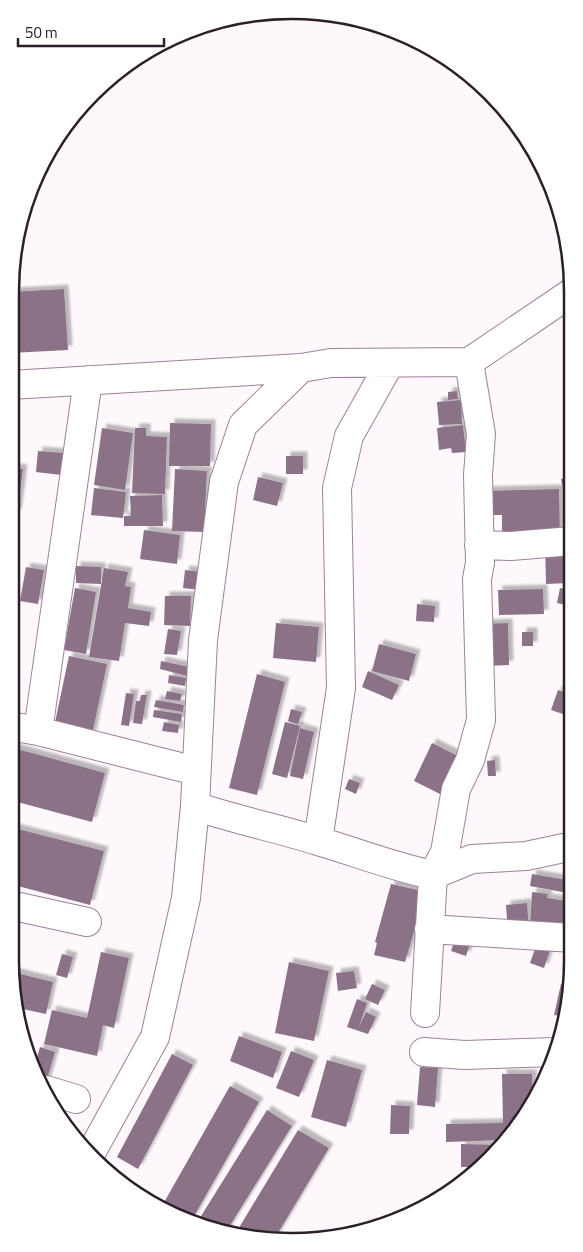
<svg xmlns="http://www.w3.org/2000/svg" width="583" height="1252" font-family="'Titillium Web',sans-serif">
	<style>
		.building { fill: #8b7287; filter: url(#shadow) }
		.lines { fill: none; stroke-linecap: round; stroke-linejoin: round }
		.minor-casing { stroke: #9d8298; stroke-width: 30 }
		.minor { stroke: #fff; stroke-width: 28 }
		.rim { fill: none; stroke: #2b2029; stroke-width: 2.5 }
	</style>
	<defs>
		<filter id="shadow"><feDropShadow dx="4.5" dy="-4.5" stdDeviation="1" flood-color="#0004"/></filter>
	</defs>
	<rect width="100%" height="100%" fill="#fef8fc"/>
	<path class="building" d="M64,289L68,350L10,353V292Z
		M571,356V380L563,358Z
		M457,391L458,399L448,400V392Z
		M461,400L462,424L439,425L437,402Z
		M170,423L211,424L210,466H169Z
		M463,425L466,452L452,453L451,448L439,450L437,428Z
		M102,428L133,433L125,490L94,485Z
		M135,428H146V436L167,437L165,494L132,493Z
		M38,451L63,453L61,475L36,472Z
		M286,456H303V474H286Z
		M10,467L23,469L17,514L10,513Z
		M175,469L207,471L204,532L172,531Z
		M258,477L283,483L277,506L253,500Z
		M571,477V498L565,500L561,479Z
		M94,488L126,492L123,518L91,515Z
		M559,489L560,539L502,541V515H486L485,491Z
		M162,495L163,526H124V516H131L130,496Z
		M564,502H571V523H563Z
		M144,530L180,535L177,564L140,559Z
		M545,542H569V583L546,584Z
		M76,566L101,567V584L76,583Z
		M26,567L44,570L38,604L20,601Z
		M104,568L128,572L125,586L131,587L128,608L151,612L149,626L125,623L119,661L89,657Z
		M185,570L202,572L200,590L183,588Z
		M75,588L96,592L86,654L64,650Z
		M560,588L572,591L571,606L557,603Z
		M543,589L544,614L499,615L498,590Z
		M165,596H191L190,626L164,625Z
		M417,604L435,606L434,622L416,621Z
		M276,623L319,627L316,662L273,658Z
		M508,623L509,665L483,666L482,624Z
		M168,629L181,631L177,655L164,654Z
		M522,632H533V646H522Z
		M379,644L416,654L409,681L372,671Z
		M69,656L107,664L92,735L54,727Z
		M161,661L189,667L187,676L160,669Z
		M368,671L399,685L392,700L362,687Z
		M257,674L285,682L257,795L229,788Z
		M169,675L186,678L185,686L168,683Z
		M558,690L572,695V717L551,710Z
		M167,691L182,694L180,701L165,699Z
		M126,693L134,694L129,726L121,725Z
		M141,695H147L142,724L133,723L136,701H140Z
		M156,700L184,705L183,712L154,707Z
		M291,709L302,712L298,724L288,721Z
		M154,710L182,714L181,722L153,717Z
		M164,722L179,725L178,733L162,731Z
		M285,722L300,726L287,778L272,774Z
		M300,728L314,732L303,779L290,776Z
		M432,743L466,760L448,798L414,781Z
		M10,747L105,773L92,822L10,800Z
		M495,760L496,776H488L487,761Z
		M349,779L360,783L356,794L345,789Z
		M10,827L104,851L90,905L10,884Z
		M532,874L573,881V894L530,886Z
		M391,884L422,891L424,898L405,962L374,955L377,943L375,942Z
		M532,892L548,894L547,898L573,902V933L530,926Z
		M527,903L529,931L508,932L506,905Z
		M455,939L470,944L466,956L451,951Z
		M537,943L551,947L544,968L530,963Z
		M101,952L129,958L114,1028L103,1025L97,1056L44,1044L52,1010L87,1018Z
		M62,954L73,957L67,978L56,975Z
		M289,962L329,971L314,1041L275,1033Z
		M354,971L357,988L338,991L336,973Z
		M12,972L53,982L46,1014L18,1008Z
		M372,984L385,990L378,1005L365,999Z
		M561,984L568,985L562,1016L554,1015Z
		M357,999L367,1003L359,1027L366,1012L376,1017L368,1034L347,1027Z
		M239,1036L282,1052L273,1078L230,1061Z
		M40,1047L55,1052L46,1083L41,1081L34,1068Z
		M291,1051L314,1060L299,1097L276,1088Z
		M172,1054L193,1065L138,1169L117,1157Z
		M327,1060L362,1070L346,1127L311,1117Z
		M420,1067L438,1068L435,1107L417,1105Z
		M502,1074H532L533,1098L507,1140L446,1142V1124L503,1123Z
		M230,1086L259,1102L193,1218L162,1206Z
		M391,1105L410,1106L409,1134H390Z
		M267,1110L292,1126L226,1232L198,1221Z
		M298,1130L329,1148L275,1238L234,1236Z
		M461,1144L498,1145V1150L475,1167H461Z"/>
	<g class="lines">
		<defs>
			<path id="minor" d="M10,385L301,368L331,363L469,362L571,293
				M479,545L511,546L572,541
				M10,726L38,731L196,771
				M38,731L88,380
				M195,806C236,820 277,828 318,841C356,852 393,867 433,875L425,1013
				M318,841L341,688L337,488L349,436L390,363
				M433,875L445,852L456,789L470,760L481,720L477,579L480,563L478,475L481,434L469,362
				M433,875L472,859L526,856L573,846
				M10,905L87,922
				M429,929L573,938
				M424,1052L465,1055L555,1052
				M46,1090L76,1099
				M91,1153L155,1037L186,898L195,806L203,640L224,482L243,425L301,368"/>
		</defs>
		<use href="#minor" class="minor-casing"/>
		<use href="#minor" class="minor"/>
	</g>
	<path d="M0 0H583V1252H0ZM291 19H292A272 272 0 0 1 564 291V961A272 272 0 0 1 292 1233H291A272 272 0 0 1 19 961V291A272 272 0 0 1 291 19Z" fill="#fff" fill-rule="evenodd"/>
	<path class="rim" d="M291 19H292A272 272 0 0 1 564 291V961A272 272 0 0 1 292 1233H291A272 272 0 0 1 19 961V291A272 272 0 0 1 291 19Z"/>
	<path d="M18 38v8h146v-8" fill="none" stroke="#2b2029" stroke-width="2.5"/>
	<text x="25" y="38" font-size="15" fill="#2b2029" stroke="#ffffff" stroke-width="4" paint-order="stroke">50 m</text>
</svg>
